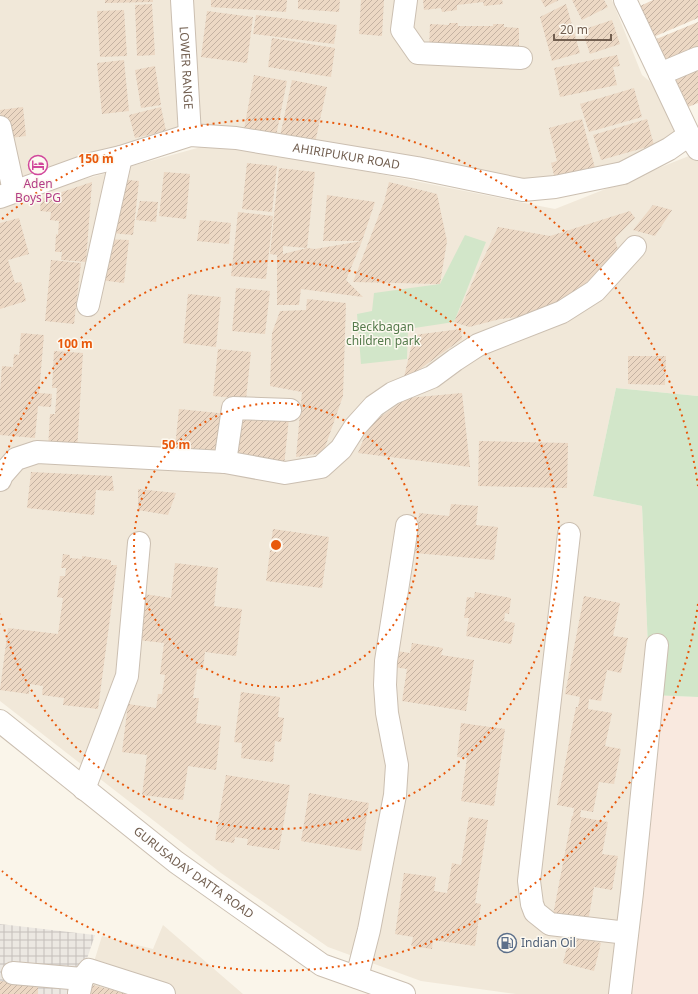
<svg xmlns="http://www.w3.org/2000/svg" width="698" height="994" font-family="'Noto Sans',sans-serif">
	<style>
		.residential { fill: #f1e8d9 }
		.commercial { fill: #f9e9df }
		.industrial { fill: url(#industrial-grid) }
		.park { fill: #d2e6c9 }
		.building { fill: url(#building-hatch); fill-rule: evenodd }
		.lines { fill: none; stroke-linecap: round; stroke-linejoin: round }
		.minor-casing { stroke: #cbbfb1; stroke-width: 24 }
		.minor { stroke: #fff; stroke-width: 22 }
		.ring { fill: none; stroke: #e8590c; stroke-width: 2; stroke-dasharray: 2 4 }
		.labels { text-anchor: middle; stroke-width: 3; stroke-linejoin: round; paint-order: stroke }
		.street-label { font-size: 12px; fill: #725f50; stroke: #fdf9f0 }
		.hotel-label { font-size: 12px; fill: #b23c85; stroke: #fdf9f0 }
		.park-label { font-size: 12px; fill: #557b4c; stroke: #fdf9f0 }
		.service-label { font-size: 12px; fill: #4e5e75; stroke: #fdf9f0; text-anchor: start }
		.centre { fill: #e8590c; stroke: #fdf9f0; stroke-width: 2 }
		.ring-label { font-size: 12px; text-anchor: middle; font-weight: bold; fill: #e8590c; stroke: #fdf9f0; stroke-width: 3; stroke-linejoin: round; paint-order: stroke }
	</style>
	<defs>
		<pattern id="industrial-grid" width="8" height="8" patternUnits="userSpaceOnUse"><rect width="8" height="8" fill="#ece8e2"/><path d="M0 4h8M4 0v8" fill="none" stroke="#c4bfba"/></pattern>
		<pattern id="building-hatch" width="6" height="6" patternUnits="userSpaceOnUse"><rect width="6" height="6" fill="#ecd8c4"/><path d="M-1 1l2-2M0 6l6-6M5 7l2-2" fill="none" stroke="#c4b2a2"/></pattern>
	</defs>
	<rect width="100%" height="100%" fill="#faf5ea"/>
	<path class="residential" d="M0,0H171L178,131L30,174L0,188Z
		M190,0H612L642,75L681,107L684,139L552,187L195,130Z
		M219,142L555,209L694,154L698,160V396L616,388L593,496L642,506L650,695L633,994H516L421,981L328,947L221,873L0,701V204L9,200Z
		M163,925L243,994H84L102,936L153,949Z"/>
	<path class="commercial" d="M650,695L698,697V994H633Z"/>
	<path class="industrial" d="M0,924L95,935L75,994H0Z"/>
	<path class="park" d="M465,235L486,242L454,322L408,329L407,359L361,364L357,314L372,311L374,293L440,284Z
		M616,388L698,396V697L650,695L642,506L593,496Z"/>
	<path class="building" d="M105,0H153V2L105,3Z
		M211,0H287L286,12L211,7Z
		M298,0H340L339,12L298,9Z
		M361,0H384L382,36L359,34Z
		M423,0H502L503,4L484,6L483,2L457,5V10L442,12L441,8L424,10Z
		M541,0H559L545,7Z
		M572,0H604L608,7L582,20Z
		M653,0H698V18L651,38L638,7Z
		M152,4L155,55L137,56L135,5Z
		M566,4L580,53L552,61L540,17Z
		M124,10L127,56L100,57L97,11Z
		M207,11L253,17L247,63L201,57Z
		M256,15L337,25L334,44L253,34Z
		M612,20L620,44L590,54L582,30Z
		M698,22V55L666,69L654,40Z
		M449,23H458V26H493V24H504V27L519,28V51L429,49L430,24L449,25Z
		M272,38L335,48L331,77L268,67Z
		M617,55L620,66L613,67L617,85L560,97L554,68Z
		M124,60L129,111L102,114L97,63Z
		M698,63V103L688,107L673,75Z
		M155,66L161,105L141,108L135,70Z
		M254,75L287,81L276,136L244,129Z
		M292,80L327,87L315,143L280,136Z
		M634,88L642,117L589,132L580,104Z
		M23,107L26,136L3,139L0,110Z
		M161,107L166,131L135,138L129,115Z
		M582,119L595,168L555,179L551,163L557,161L549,128Z
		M647,119L654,145L601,160L593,135Z
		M247,163L277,166L272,212L242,209Z
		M279,168L315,172L307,248L315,249L362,241L346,280L363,297L301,289L299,305H277V255L270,254ZM283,246L307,248L283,254Z
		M164,172L190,174L186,219L159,216Z
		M118,179L139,181L133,235L112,233Z
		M92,182L86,262L61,260L62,252H55L56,234L58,235L59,221L50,220L51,212L40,211L41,199Z
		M389,182L437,194L447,241L440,284L353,282L384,202Z
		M327,195L375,202L362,241H323Z
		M140,201L158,202L156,222L136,220Z
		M653,205L672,210L655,236L633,230Z
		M630,211L635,218L615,238L619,254L580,288L556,303L527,316L500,319L469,327L454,322L498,227L550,236Z
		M238,212L273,216L266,279L231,276Z
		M19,218L29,254L8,260L15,283L21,282L26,301L0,309V223Z
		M200,220L231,223L229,244L197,241Z
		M105,239L129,240L124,283L100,280Z
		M51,260L81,263L74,324L45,321Z
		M236,288L270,291L265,334L232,331Z
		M188,294L221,297L216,347L183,343Z
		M307,299L346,303L343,396L323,453L296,457L302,392L270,386L272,333L280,311L306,310Z
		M461,329L462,339L403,381L414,335Z
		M21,333L44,335L39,393L52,394L51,407L38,406L35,438L0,435V391L2,366L13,367L14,354L19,355Z
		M218,349L251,352L246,399L213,396Z
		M54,351L83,353L77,451L48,449L50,414H55L57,388H52Z
		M628,356H666L665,385L628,384Z
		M462,393L470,467L358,453L369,425L407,398Z
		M179,409L228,414L223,461L174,456Z
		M239,413L289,418L284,466L234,461Z
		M479,441L568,443L567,488L478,486Z
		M31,472L112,476L114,491L96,490L94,515L27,508Z
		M138,489L176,493L168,515L138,510Z
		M451,504L478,506L476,525L498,527L494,560L415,553L419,513L449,516Z
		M273,529L329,537L322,588L266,581Z
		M63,554L70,555V558L82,559V556L111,560V565H117L98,709L63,705L64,698L42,695L43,686L30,684L29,694L0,690L8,628L58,634L63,598L57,597L60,576H65L66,568H61Z
		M175,563L218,568L214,606L242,609L236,656L205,652L203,669H197L193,698H199L196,723L221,726L216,770L188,766L183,800L142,795L147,755L122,752L128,704L156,708L158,694H162L165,675L160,674L164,643L138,640L144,594L171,598Z
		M475,592L511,598L509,614L505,613L504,621L515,623L511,644L466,636L469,618H464L467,597L474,598Z
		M584,596L620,603L613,636L628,638L621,673L607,670L601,701L589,699L588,709L612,713L605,746L621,749L614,784L599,782L593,812L581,810L580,817L608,822L602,854L618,856L612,890L594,887L588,922L553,915L572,816H573L574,808L557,805L576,707H578L580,697L565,694Z
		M412,643L443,648L441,655L474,660L466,711L402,701L407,669L394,667L397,651L410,653Z
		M241,692L280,697L278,717L284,718L281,742L275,741L273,762L241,758L242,743L234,742Z
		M461,723L505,729L494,806L461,801L467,758L457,757Z
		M226,775L290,785L279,850L247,845L248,839L235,837L234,843L215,840Z
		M309,793L369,803L361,851L301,841Z
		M469,817L488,820L475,903L481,904L475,946L433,940L432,949L411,946L413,937L395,934L404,873L436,877L434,891L447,893L452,863L461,865Z
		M570,935L601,943L594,971L563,963Z
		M0,981L38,985V994H0Z
		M85,983L124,993V994H82Z"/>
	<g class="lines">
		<defs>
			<g id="minor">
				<path id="s1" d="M182,0L190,135"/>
				<path d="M406,0L402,30L418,53L521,58"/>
				<path d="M625,0L689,135L698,149"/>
				<path d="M660,74L698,58"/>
				<path d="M0,127L14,191"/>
				<path id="s2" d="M0,197L91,164L121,157L190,135L236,138L417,168L523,190L555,187L623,173L669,149L689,135"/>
				<path d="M88,305L121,157"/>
				<path d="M225,462L233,408L290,410"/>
				<path d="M0,480L2,475L16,459L37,452L225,462L285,473L321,467L341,449L355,427L374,406L393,393L432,377L455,360L478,345L562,312L595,291L635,247"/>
				<path d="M569,534L529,881L532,904L535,912L550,924L627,933"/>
				<path id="s3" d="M0,721L176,862L322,965L404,994"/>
				<path d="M84,789L127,676L139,543"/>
				<path d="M13,973L82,979L79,993"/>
				<path d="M357,977L369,930L395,795L397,765L387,713L385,685L386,661L407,526"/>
				<path d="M82,979L89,970L164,994"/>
				<path d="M620,994L632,893L657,645"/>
			</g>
		</defs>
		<use href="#minor" class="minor-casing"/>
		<use href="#minor" class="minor"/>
	</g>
	<g class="ring">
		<circle cx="276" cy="545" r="142"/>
		<path d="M0 476A284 284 0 1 1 0 614"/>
		<path d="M698 604A426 426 0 0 1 2 871M2 219A426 426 0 0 1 698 486"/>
	</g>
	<defs>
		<symbol id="hotel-ring" viewBox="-11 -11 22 22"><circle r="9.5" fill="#fdf9f0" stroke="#d1479c" stroke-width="1.5"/><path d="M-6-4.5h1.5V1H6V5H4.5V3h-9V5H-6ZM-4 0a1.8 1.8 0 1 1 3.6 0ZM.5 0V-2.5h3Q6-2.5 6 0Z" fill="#d1479c"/></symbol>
		<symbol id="fuel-ring" viewBox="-11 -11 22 22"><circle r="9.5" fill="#fdf9f0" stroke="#5c6f8a" stroke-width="1.5"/><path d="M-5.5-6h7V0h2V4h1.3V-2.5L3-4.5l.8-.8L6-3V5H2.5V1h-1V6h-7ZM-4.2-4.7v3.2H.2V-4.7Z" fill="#5c6f8a"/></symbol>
	</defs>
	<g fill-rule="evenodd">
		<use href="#hotel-ring" x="27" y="154" width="22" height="22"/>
		<use href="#fuel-ring" x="496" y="932" width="22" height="22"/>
	</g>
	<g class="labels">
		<g class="street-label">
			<text dy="4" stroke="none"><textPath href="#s1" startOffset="68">LOWER RANGE</textPath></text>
			<text dy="4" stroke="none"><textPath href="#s2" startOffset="358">AHIRIPUKUR ROAD</textPath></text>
			<text dy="4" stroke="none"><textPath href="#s3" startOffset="246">GURUSADAY DATTA ROAD</textPath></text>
		</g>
		<g class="hotel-label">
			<text x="38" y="188">Aden<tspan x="38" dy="14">Boys PG</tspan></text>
		</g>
		<g class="park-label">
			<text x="383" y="331">Beckbagan<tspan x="383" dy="14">children park</tspan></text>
		</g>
		<g class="service-label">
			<text x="521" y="947">Indian Oil</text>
		</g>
	</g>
	<circle cx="276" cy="545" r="6" class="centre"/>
	<g class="ring-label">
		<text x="96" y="163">150 m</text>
		<text x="75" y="348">100 m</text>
		<text x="176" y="449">50 m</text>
	</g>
	<path d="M554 34v6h57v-6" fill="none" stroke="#725f50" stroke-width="2"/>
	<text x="560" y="34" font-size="12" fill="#725f50" stroke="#fdf9f0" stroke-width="3" paint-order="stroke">20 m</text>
</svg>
